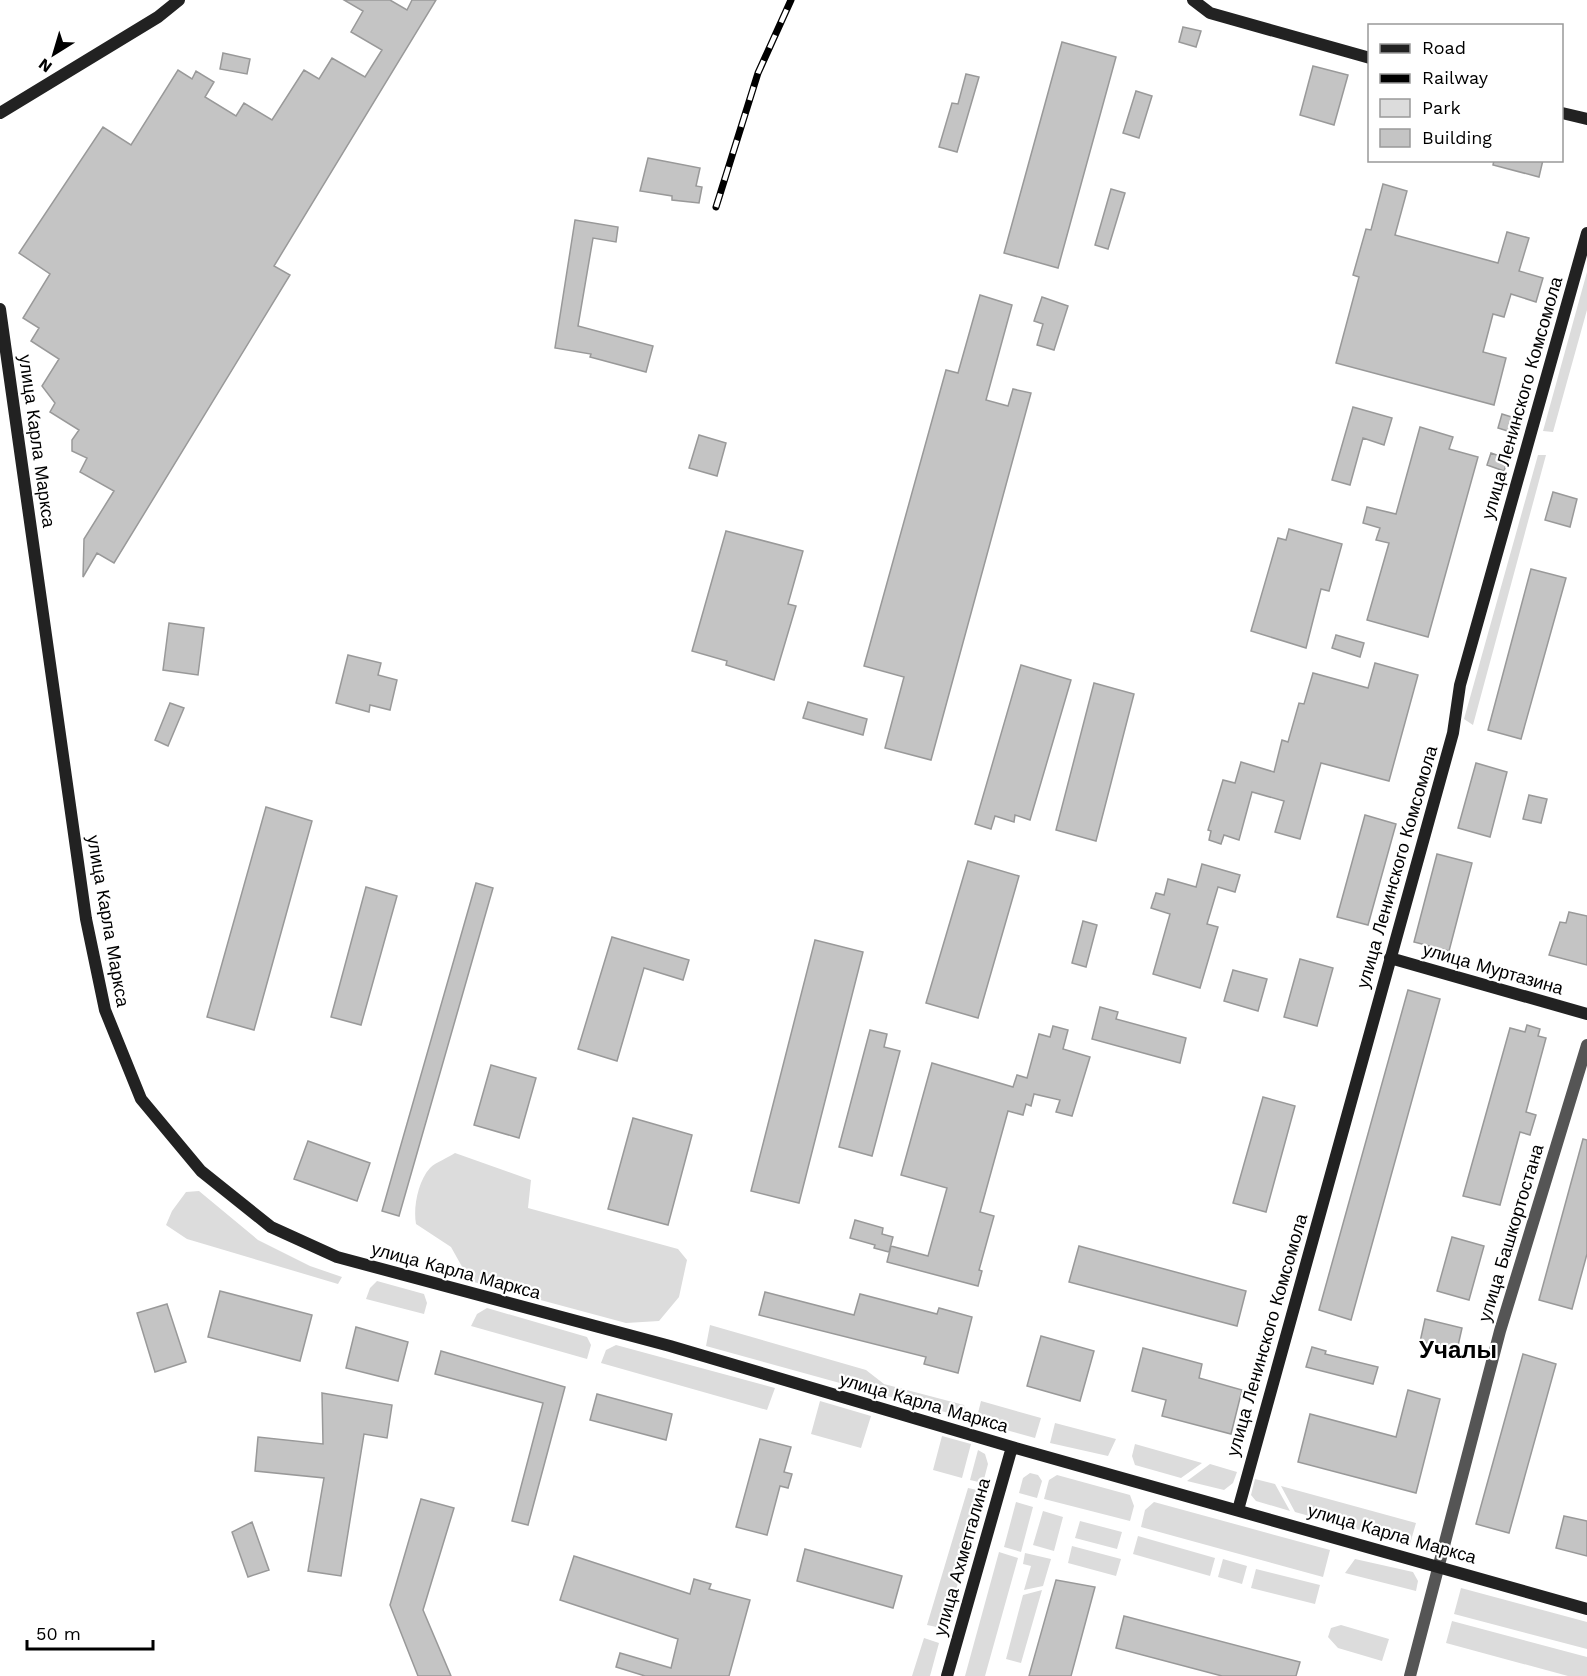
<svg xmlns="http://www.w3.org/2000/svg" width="1587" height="1676" font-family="'Work Sans',sans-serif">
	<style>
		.green { fill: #dcdcdc }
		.building { fill: #c4c4c4; stroke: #999; stroke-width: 1.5 }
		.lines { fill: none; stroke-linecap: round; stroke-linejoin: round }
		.street { stroke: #555; stroke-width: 12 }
		.secondary { stroke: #222; stroke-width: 12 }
		.rail-casing { stroke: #000; stroke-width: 7 }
		.rail { stroke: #fff; stroke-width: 4.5; stroke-dasharray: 14; stroke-linecap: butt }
		.labels { text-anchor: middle; stroke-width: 4.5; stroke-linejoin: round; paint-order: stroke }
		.street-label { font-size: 18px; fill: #000; stroke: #fff }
		.district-label { font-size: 24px; font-weight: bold; fill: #000; stroke: #fff }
	</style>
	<rect width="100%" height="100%" fill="#fff"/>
	<path class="green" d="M1587,272V310L1553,432L1543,431Z
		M1538,455H1546L1473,725L1464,719Z
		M455,1153L531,1180L528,1208L678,1249L687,1260L679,1297L659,1321L626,1323L470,1281L451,1247L416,1224C413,1208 418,1181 430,1168C436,1162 448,1158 455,1153Z
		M199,1191L258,1240L310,1266L342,1277L338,1284L187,1239L166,1225L172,1211L186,1192Z
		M377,1281L424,1294L427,1303L424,1314L366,1299L370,1288Z
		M487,1308L587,1337L591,1345L587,1359L471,1326L477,1314Z
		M710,1325L866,1370L884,1384L964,1405L967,1413L963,1417L706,1346Z
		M616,1345L775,1388L767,1410L601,1363L606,1350Z
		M820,1401L871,1416L861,1448L811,1434Z
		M981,1401L1041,1418L1035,1438L984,1424L978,1413Z
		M1055,1423L1116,1439L1108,1456L1050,1443Z
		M942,1436L971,1444L962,1478L933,1470Z
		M1135,1444L1202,1463L1181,1478L1135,1465L1132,1456Z
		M978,1450L985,1454L988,1464L983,1483L970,1480Z
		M1210,1464L1237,1472L1233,1483L1224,1490L1187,1481Z
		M1030,1473L1038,1475L1042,1481L1037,1498L1019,1493L1023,1478Z
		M1057,1475L1130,1495L1134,1506L1130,1521L1044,1499L1049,1480Z
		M1255,1479L1275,1484L1290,1511L1256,1501L1251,1495Z
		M1281,1486L1416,1523L1410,1544L1295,1512Z
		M968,1488L982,1491L946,1629L927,1625Z
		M1016,1502L1033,1507L1021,1552L1004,1547Z
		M1154,1502L1330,1550L1323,1577L1141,1527L1145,1510Z
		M1043,1511L1063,1517L1054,1551L1033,1545Z
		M1080,1521L1122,1532L1117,1549L1075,1538Z
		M1138,1536L1215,1558L1210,1576L1133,1554Z
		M1072,1546L1121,1559L1116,1576L1068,1563Z
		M999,1552L1018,1558L985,1676H965Z
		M1025,1553L1051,1559L1043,1586L1024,1590L1031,1566L1023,1564Z
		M1223,1559L1247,1566L1242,1584L1218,1577Z
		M1355,1559L1413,1572L1418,1581L1416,1591L1345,1573Z
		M1256,1569L1320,1585L1315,1604L1251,1588Z
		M1461,1588L1587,1622V1649L1454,1614Z
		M1042,1590L1021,1663L1006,1659L1023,1595Z
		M1452,1621L1587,1657V1676H1568L1446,1643Z
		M1341,1625L1389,1639L1382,1661L1338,1648L1328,1637L1331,1628Z
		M924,1638L939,1643L930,1676H912Z"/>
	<path class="building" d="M344,0H390L407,10L412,0H436L274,266L290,275L114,563L97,553L83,577L84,539L114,491L80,472L87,458L72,451V440L79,430L50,412L55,403L42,386L59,359L31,341L39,328L23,318L50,274L19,253L103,127L131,145L178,70L192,79L196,71L214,82L205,97L236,116L244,103L272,120L304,70L319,79L332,58L365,77L382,50L351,32L363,11Z
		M1183,27L1201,31L1196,47L1179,42Z
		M1062,42L1116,57L1058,268L1004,253Z
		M223,53L250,59L247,74L220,69Z
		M1313,66L1348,75L1334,125L1300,115Z
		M966,74L979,77L957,152L939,147L952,103L958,104Z
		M1136,91L1152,96L1139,138L1123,133Z
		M648,158L700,168L696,186L702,187L699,203L672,200V196L640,191Z
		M1494,160H1543L1539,177L1493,165Z
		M1383,184L1407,191L1395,235L1498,263L1507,232L1529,238L1519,271L1543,278L1536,302L1511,294L1504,317L1493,314L1483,352L1506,358L1494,405L1336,363L1359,277L1353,275L1366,229L1371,230Z
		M1111,189L1125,193L1108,249L1095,245Z
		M575,220L618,227L616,242L593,238L578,326L653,346L646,372L590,357L591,354L555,348Z
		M980,295L1012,305L986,400L1008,406L1013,389L1031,393L931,760L885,748L904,677L864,666L946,370L958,373Z
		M1042,297L1068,306L1054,350L1037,345L1043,324L1034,321Z
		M1353,407L1392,418L1384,445L1363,438L1350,485L1332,480Z
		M1502,414L1518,419L1514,433L1498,428Z
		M1420,427L1453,437L1449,449L1478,457L1428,637L1367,620L1389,543L1376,540L1380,528L1363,523L1367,507L1396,514Z
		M699,435L726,443L717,476L689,468Z
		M1491,453L1508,459L1504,471L1487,465Z
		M1553,492L1577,499L1570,527L1545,520Z
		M1289,529L1342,544L1329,591L1321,589L1306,648L1251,631L1278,538L1286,540Z
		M726,531L803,551L788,604L796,606L774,680L726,665L727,661L692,651Z
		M1531,569L1566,578L1521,739L1488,730Z
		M169,623L204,628L198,675L163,670Z
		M1336,635L1364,643L1360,657L1332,648Z
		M348,655L381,663L378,675L397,680L390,710L370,705L369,712L336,703Z
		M1375,663L1418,675L1389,781L1321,763L1300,839L1275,832L1284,801L1252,792L1239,840L1224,835L1221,844L1209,840L1211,831L1208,830L1223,780L1235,783L1241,762L1274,772L1282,740L1288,742L1299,703L1304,704L1313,673L1368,688Z
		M1021,665L1071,680L1030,820L1015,815L1014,822L995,816L991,829L975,824Z
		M1094,683L1134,694L1096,841L1056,830Z
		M808,702L867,719L863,735L803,718Z
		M170,703L184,708L168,746L155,740Z
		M1476,763L1507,772L1490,837L1458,828Z
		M1529,795L1547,799L1541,823L1523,819Z
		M266,807L312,821L254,1030L207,1017Z
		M1365,815L1396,824L1368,925L1337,917Z
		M1437,854L1472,863L1449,951L1414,942Z
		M968,861L1019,876L978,1018L926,1003Z
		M1202,864L1240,875L1235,892L1218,887L1207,924L1218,927L1200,988L1153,974L1170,914L1151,908L1156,893L1164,895L1168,879L1196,887Z
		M476,883L493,888L399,1216L382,1211Z
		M366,887L397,896L361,1025L331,1017Z
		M1569,912L1587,916V965L1549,955L1560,922L1566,923Z
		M1083,921L1097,925L1086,967L1072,963Z
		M612,937L689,960L683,980L644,968L617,1061L578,1049Z
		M815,940L863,952L799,1203L751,1191Z
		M1300,959L1333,968L1317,1026L1284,1017Z
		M1233,970L1267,979L1258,1011L1224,1001Z
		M1408,990L1440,999L1351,1320L1319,1310Z
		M1100,1007L1118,1012L1116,1019L1186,1038L1180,1063L1092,1039Z
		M1527,1025L1540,1029L1538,1036L1546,1038L1526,1112L1536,1115L1530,1135L1520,1132L1500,1205L1463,1196L1510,1028L1525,1032Z
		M1053,1026L1068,1030L1063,1049L1090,1057L1072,1116L1056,1112L1060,1100L1034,1094L1031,1106L1026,1104L1023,1115L1008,1111L980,1212L994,1216L979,1270L982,1271L978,1286L887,1262L891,1246L928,1256L947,1188L901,1175L932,1063L1013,1087L1017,1075L1027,1078L1039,1034L1050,1037Z
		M870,1030L887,1034L884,1047L900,1051L872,1156L839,1147Z
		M491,1065L536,1078L519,1138L474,1125Z
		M1263,1097L1295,1106L1266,1212L1233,1203Z
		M633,1118L692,1135L668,1225L608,1209Z
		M1583,1139L1587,1140V1254L1572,1309L1539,1300Z
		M308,1141L370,1163L357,1201L294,1179Z
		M855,1220L883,1228L882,1234L893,1237L889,1252L874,1248L875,1245L850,1238Z
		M1452,1237L1484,1246L1469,1300L1437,1291Z
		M1079,1246L1246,1291L1237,1326L1069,1282Z
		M220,1291L312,1315L300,1361L208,1337Z
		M765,1292L854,1315L860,1294L937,1314L939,1308L972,1317L958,1373L924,1364L926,1357L759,1315Z
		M167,1304L186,1362L155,1372L137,1313Z
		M1425,1319L1462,1328L1457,1350L1420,1342Z
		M356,1327L408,1342L398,1381L346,1368Z
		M1041,1336L1094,1351L1080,1401L1027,1386Z
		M1312,1347L1326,1351L1325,1354L1378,1367L1373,1384L1306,1367Z
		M1143,1348L1202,1364L1199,1378L1242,1390L1231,1434L1162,1416L1166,1400L1132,1391Z
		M441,1351L565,1387L528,1525L512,1521L543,1403L435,1374Z
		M1523,1354L1556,1364L1509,1533L1476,1524Z
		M1408,1390L1440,1399L1416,1493L1298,1462L1310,1414L1396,1437Z
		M322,1393L392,1405L387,1438L364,1434L341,1576L308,1571L324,1478L255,1471L258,1437L323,1444Z
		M597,1394L672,1414L666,1440L590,1420Z
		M760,1439L791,1447L784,1472L792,1474L788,1488L780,1486L767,1535L736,1527Z
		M421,1499L454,1508L423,1610L451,1676H418L390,1605Z
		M1564,1516L1587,1521V1556L1556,1548Z
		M252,1522L269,1570L248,1577L232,1532Z
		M805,1549L902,1576L893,1608L797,1581Z
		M574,1556L690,1594L694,1579L711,1584L709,1589L750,1600L729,1676H645L616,1667L620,1653L671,1668L678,1639L560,1600Z
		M1056,1580L1095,1587L1071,1676H1029Z
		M1124,1616L1300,1662L1296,1676H1222L1116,1648Z"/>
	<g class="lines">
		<path class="street" d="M1410,1676L1500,1331L1587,1045"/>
		<path class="secondary" d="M1193,0L1210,13L1370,58
			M0,113L158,17L179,0
			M1562,113L1587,119
			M0,309L86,919L105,1010L141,1099L201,1171L271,1227L337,1257L670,1346L1012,1447L1587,1609
			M1390,958L1587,1014
			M1238,1510L1453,733L1460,685L1587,233
			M947,1676L1012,1447"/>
		<defs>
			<path id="rail" d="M716,207L758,73L791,0"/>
		</defs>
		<use href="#rail" class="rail-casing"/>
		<use href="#rail" class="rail"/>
	</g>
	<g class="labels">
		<g class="street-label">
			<text transform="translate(1522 398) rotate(-74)" y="6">улица Ленинского Комсомола</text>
			<text transform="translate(37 441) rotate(82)" y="6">улица Карла Маркса</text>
			<text transform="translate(1397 867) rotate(-74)" y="6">улица Ленинского Комсомола</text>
			<text transform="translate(108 921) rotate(80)" y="6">улица Карла Маркса</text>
			<text transform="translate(1493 969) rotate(16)" y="6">улица Муртазина</text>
			<text transform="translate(1511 1233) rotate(-73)" y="6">улица Башкортостана</text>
			<text transform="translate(456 1271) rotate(15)" y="6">улица Карла Маркса</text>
			<text transform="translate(1267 1335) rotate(-74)" y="6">улица Ленинского Комсомола</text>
			<text transform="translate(924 1403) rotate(16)" y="6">улица Карла Маркса</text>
			<text transform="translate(1392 1534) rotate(16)" y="6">улица Карла Маркса</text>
			<text transform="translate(962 1557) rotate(-74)" y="6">улица Ахметгалина</text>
		</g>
		<g class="district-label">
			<text x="1458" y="1358">Учалы</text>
		</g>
	</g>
	<rect x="1368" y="24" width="195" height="138" fill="#ffffff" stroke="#999999" stroke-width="1.5"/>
	<rect x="1380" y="44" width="30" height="9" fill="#222222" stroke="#999999" stroke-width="1.5"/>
	<text x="1422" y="54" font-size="18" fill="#000000">Road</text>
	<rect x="1380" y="74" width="30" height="9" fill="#000000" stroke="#999999" stroke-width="1.5"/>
	<text x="1422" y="84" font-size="18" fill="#000000">Railway</text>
	<rect x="1380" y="99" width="30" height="18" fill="#dcdcdc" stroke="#999999" stroke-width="1.5"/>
	<text x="1422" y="114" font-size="18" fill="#000000">Park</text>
	<rect x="1380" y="129" width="30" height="18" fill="#c4c4c4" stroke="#999999" stroke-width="1.5"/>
	<text x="1422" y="144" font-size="18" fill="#000000">Building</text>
	<g transform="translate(54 54) rotate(217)" stroke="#ffffff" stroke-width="4.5" paint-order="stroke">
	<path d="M0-4.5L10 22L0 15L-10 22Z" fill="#000000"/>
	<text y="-9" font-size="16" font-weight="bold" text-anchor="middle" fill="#000000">N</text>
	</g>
	<path d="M27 1640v9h126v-9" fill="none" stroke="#000000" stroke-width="3"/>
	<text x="36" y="1640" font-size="18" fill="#000000" stroke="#ffffff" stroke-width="4.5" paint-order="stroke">50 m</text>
</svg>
